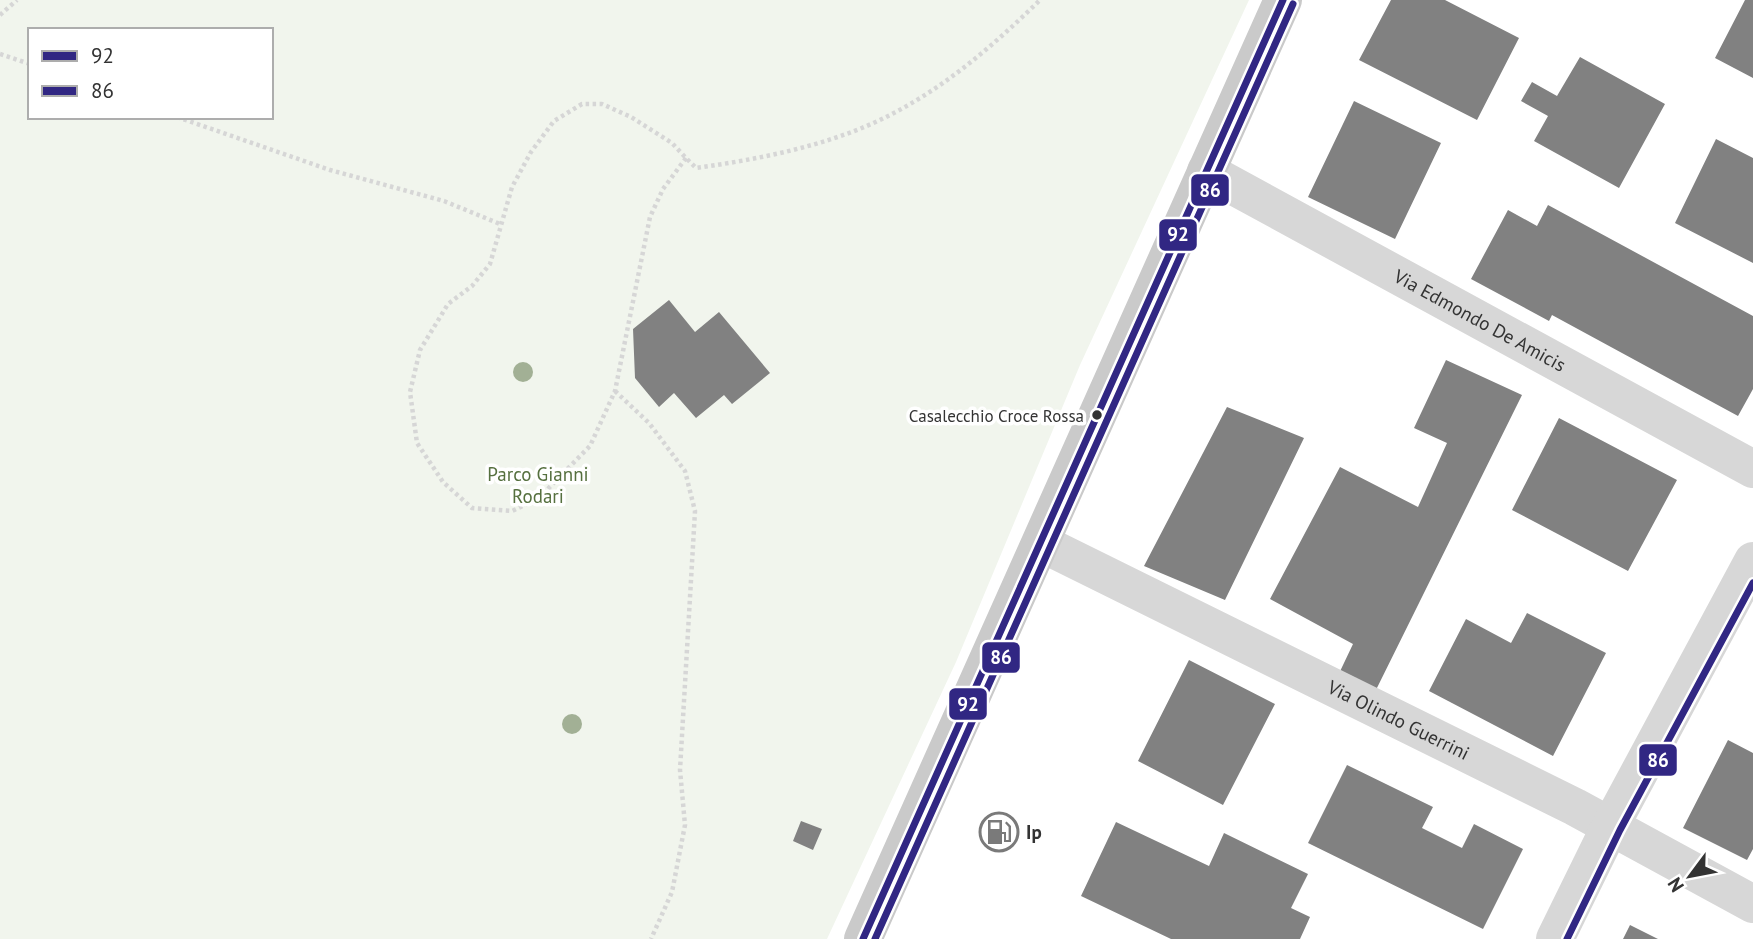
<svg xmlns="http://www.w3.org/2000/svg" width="1753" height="939" font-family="'PT Sans',sans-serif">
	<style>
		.green { fill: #f1f5ed; fill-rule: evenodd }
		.building { fill: #818181 }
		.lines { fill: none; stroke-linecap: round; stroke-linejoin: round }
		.path { stroke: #d6d6d6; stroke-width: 4.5; stroke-dasharray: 3.5 3.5; stroke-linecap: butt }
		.minor { stroke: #d7d7d7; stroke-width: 38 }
		.major { stroke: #cacaca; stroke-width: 38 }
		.bus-1-casing { stroke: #fff; stroke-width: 12 }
		.bus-2-casing { stroke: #fff; stroke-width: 12 }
		.bus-1 { stroke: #312783; stroke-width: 7 }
		.bus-2 { stroke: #312783; stroke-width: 7 }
		.tree { fill: #a2b095 }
		.bus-dot { fill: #333; stroke: #fff; stroke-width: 2.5 }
		.labels { text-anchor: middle; stroke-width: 7; stroke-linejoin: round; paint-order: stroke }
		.bus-label { font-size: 17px; fill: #333; stroke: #fff; text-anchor: end }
		.street-label { font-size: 19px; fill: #333; stroke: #fff }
		.park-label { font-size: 19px; fill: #56703f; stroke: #fff }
		.poi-label { font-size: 19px; font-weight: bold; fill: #333; stroke: #fff; text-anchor: start }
		.line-badge { stroke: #fff; stroke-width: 2.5 }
		.badge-label { font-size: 19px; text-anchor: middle; font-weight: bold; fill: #fff }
	</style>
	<rect width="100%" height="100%" fill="#fff"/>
	<path class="green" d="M0,0H1249L1080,365L956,662L827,939H0ZM30,30H271V117H30Z"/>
	<path class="building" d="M1391,0H1445L1519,38L1477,120L1359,60Z
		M1745,0H1753V78L1715,58Z
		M1580,57L1665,104L1619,188L1534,141L1548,116L1521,101L1532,82L1557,96Z
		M1354,101L1441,143L1395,239L1308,197Z
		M1716,139L1753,158V263L1675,223Z
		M1548,205L1753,316V389L1738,416L1552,315L1549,321L1471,279L1508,210L1537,226Z
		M669,300L695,332L719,312L770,373L732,404L724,395L696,418L674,393L659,407L635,378L633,329Z
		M1446,360L1522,395L1369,704L1334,684L1353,644L1270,599L1340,467L1418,507L1447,443L1414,428Z
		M1227,407L1304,438L1225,600L1144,566Z
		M1559,418L1677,480L1628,571L1512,510Z
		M1527,613L1606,653L1553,756L1429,691L1466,619L1511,643Z
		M1189,660L1275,704L1223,805L1138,761Z
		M1728,740L1753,753V849L1747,860L1683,828Z
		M1347,765L1433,807L1422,828L1462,848L1474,824L1523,849L1483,929L1308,843Z
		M801,821L822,829L813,850L793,841Z
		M1116,822L1209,866L1224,833L1308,874L1291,908L1310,917L1300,939H1171L1081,896Z
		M1630,925L1658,939H1623Z"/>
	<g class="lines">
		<path class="path" d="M0,15L17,0
			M0,54L30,64
			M177,117L330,170L444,201L500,224
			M686,158L663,189L650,217L615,391L590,446L538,499L512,511L472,508L443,482L417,443L410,392L420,350L448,304L472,286L490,264L512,187L531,152L554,121L582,104H602L631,117L672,143L686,158L696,168C760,159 833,145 892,114C948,85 995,44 1040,0
			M615,391L649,423L685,471L695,511L680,770L685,825L672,892L651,939"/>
		<g class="minor">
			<path id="s1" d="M1206,171L1753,469"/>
			<path id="s2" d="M1041,543L1575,807L1753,904"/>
			<path d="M1555,939L1611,825L1753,561"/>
		</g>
		<path class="major" d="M863,939L1283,0"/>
		<defs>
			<path id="bus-1" d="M863,939L1283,0"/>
			<path id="bus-2" d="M875,939L1293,4
				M1567,939L1620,830L1753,583"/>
		</defs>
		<use href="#bus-1" class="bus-1-casing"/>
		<use href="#bus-2" class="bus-2-casing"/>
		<use href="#bus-1" class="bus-1"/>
		<use href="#bus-2" class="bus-2"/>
	</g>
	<g class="tree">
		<circle cx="523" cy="372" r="10"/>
		<circle cx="572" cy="724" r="10"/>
	</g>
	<defs>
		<symbol id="fuel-ring" viewBox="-11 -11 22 22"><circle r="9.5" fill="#fff" stroke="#7a7a7a" stroke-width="1.5"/><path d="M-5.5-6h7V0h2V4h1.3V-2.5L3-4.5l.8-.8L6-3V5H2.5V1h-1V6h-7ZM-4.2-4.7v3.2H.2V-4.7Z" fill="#7a7a7a"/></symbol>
	</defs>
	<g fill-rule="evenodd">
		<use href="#fuel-ring" x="977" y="810" width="44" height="44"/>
	</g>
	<circle class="bus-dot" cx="1097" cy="415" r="6"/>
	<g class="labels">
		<g class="bus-label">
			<text x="1084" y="422">Casalecchio Croce Rossa</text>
		</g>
		<g class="street-label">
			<text dy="7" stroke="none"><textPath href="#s1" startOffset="312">Via Edmondo De Amicis</textPath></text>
			<text dy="7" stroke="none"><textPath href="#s2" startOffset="399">Via Olindo Guerrini</textPath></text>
		</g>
		<g class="park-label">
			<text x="538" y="481">Parco Gianni<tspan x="538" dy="22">Rodari</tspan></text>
		</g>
		<g class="poi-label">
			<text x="1026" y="839">Ip</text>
		</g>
	</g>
	<g class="line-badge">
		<rect x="1190" y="173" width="40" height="34" rx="7" fill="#312783"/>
		<rect x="1158" y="218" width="40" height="34" rx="7" fill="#312783"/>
		<rect x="981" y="641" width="40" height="33" rx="7" fill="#312783"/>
		<rect x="948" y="687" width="40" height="34" rx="7" fill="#312783"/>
		<rect x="1638" y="743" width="40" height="34" rx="7" fill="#312783"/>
	</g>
	<g class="badge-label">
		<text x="1210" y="197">86</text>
		<text x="1178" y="241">92</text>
		<text x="1001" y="664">86</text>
		<text x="968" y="711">92</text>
		<text x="1658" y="767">86</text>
	</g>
	<rect x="28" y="28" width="245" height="91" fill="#ffffff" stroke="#adadad" stroke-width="2"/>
	<rect x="42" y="51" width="35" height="10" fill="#312783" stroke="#adadad" stroke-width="2"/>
	<text x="91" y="63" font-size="21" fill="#333333">92</text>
	<rect x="42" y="86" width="35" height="10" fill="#312783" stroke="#adadad" stroke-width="2"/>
	<text x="91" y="98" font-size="21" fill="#333333">86</text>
	<g transform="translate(1690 876) rotate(238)" stroke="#ffffff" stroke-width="5" paint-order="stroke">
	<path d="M0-5L12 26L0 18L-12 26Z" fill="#333333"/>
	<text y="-10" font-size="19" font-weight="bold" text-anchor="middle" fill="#333333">N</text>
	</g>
</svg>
